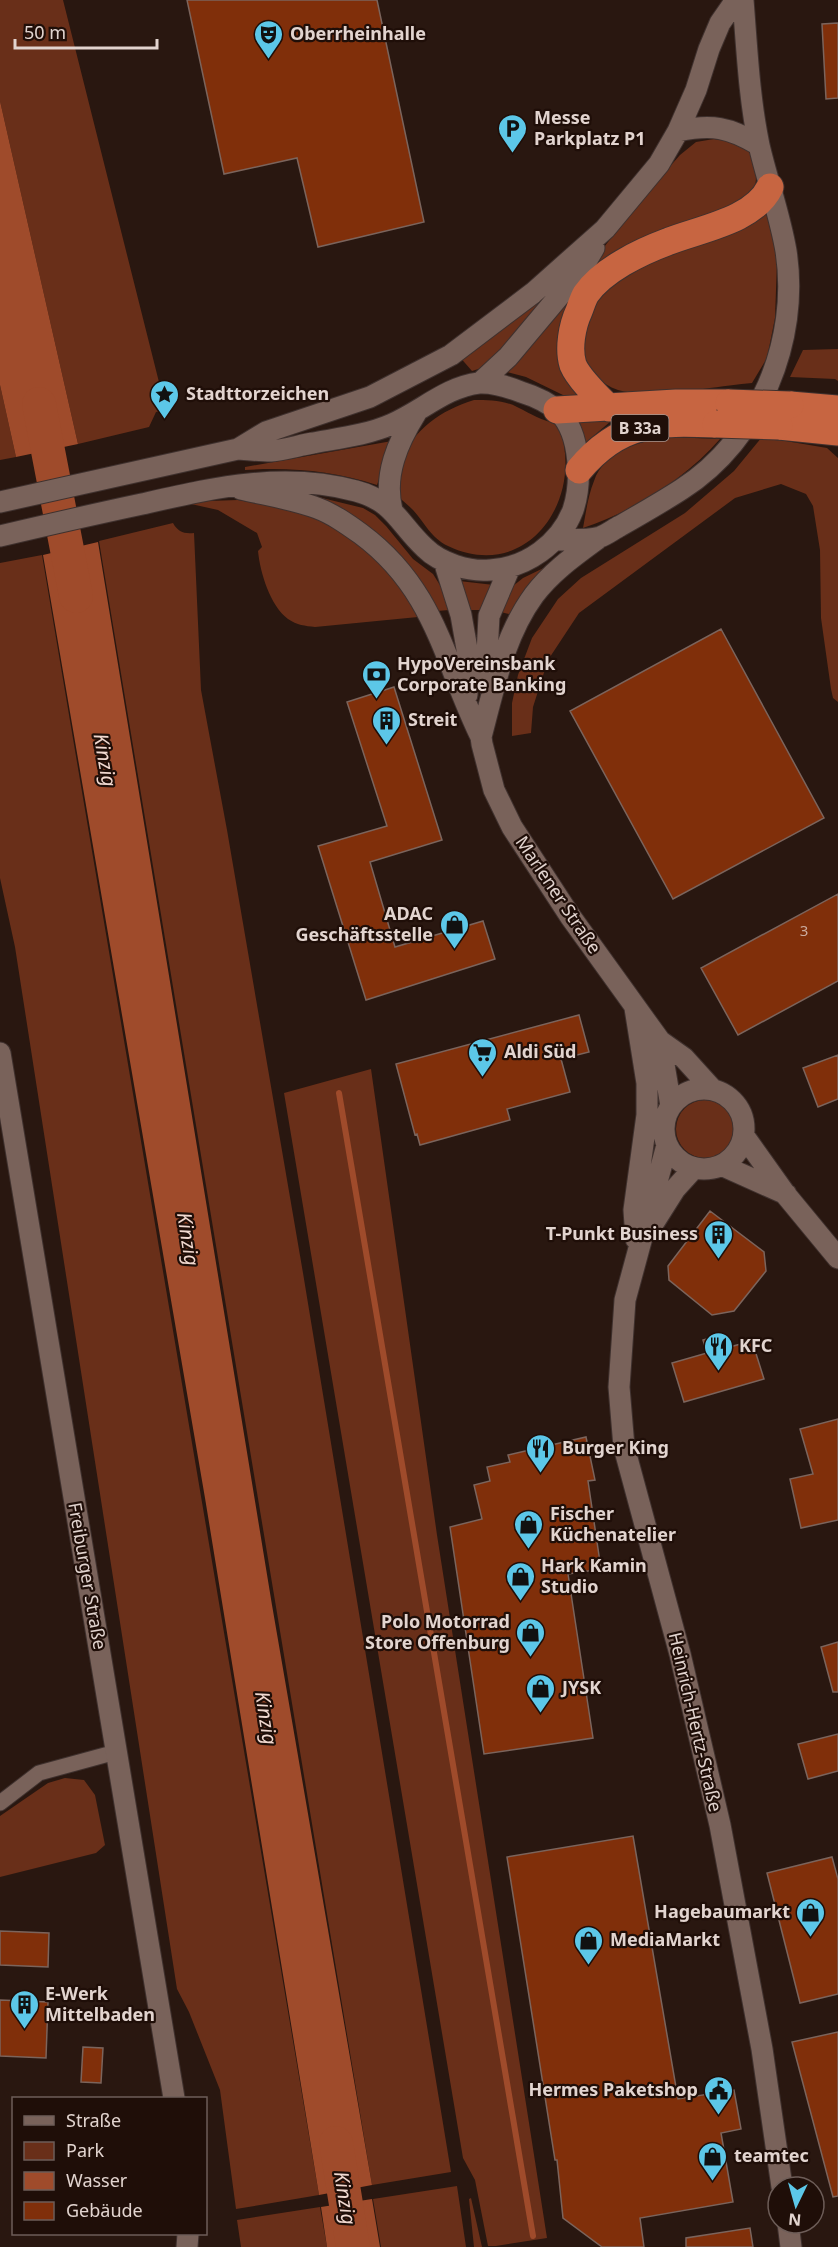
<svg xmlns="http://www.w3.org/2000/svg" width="838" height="2247" font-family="'Noto Sans',sans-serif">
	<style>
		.green { fill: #692f19 }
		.water { fill: #9f4b2b }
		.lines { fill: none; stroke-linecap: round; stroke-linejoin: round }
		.stream { stroke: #9f4b2b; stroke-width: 6 }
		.river { stroke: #9f4b2b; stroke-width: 34 }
		.building { fill: #802f0a; stroke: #7b645c; stroke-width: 1.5 }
		.street-casing { stroke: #3f312e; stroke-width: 17 }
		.secondary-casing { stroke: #3f312e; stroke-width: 23 }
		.highway-casing { stroke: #3f312e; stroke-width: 29 }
		.street { stroke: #79625a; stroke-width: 15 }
		.secondary { stroke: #79625a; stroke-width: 21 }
		.highway { stroke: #c76541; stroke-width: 27 }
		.highway-bridge-casing { stroke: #3f312e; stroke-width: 29; stroke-linecap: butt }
		.highway-bridge { stroke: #c76541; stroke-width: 27 }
		.labels { text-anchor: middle; stroke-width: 4.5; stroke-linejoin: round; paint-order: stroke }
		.number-label { font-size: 15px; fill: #caab9e }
		.shield { fill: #1f0e08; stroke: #a89993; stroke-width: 1.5 }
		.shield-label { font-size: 16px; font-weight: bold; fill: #e2d4cf }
		.poi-label { font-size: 18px; font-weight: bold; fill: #e2d4cf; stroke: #1f0e08; text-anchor: start }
		.street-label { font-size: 18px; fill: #e2d4cf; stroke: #1f0e08 }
		.water-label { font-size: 20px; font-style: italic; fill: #f1d9d0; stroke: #1f0e08 }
	</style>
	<rect width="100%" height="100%" fill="#291710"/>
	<path class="green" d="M0,0H63L166,410L156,412L149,427L78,444L0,101Z
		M714,139C722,140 732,141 738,144C760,154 757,176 754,195L581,290L584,396H565L526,377L507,372L643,197L680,155L696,142Z
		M768,211L777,262L775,318L767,358L752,383C718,386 649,399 618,390C600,384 590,371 580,357L590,310L609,286L630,268Z
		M567,274L491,365L472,371L458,355Z
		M838,349V381L835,379L790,377L803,350Z
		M0,385L16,457L0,460Z
		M474,400C488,400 504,400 517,407C533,415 540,420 558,424C587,497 528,584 448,546C431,538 425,523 413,510C408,505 402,500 396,495C397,484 397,472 400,462C413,430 441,410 474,400Z
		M610,420L611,421L583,445L578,421Z
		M668,437L720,439C685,479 634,511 583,528C586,512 588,496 594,481C604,451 640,441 668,437Z
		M762,437L827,448L838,458V702L833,698L831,689L821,618L820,550L813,506L806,494L781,484L735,498L579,613L548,660L533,707L531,733L512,736V703L518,675L532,638L558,599L581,578L685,513L734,471Z
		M392,441L377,485C333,471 291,467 245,470V467Z
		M318,497L363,508L375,515L386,526L413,559L433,574L443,590L449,610L437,611L320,501Z
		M238,500L316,514L346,529L396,577L418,617L315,627C305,626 297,625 288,619C270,606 260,572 258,551L262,547L257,533L218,510L191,504L208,501Z
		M173,523C178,532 184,534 194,533L201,690L227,830L303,1273L451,2172L372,2185L99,541Z
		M42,555L319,2195L236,2209L220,2090L189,2012L177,1989L15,947L0,878V563Z
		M556,562L513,615L496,611L513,586L523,578Z
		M459,581L494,585L482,610H468Z
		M371,1069L437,1535L547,2238L496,2246H488L475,2180L463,2158L284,1093Z
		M676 1129a29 29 0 1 1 58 0a29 29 0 1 1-58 0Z
		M65,1778L84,1780L95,1795L105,1845L96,1853L0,1877V1816L48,1783Z
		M457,2186L466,2247H381L373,2199Z
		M471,2198L482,2247H474L469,2199Z
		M320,2207L327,2247H241L237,2220Z"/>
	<path class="water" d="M0,101L78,444L16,457L0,385Z
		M98,542L272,1605L372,2185L319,2195L205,1498L43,555Z
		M372,2199L380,2247H327L321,2207Z"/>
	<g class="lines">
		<path class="stream" d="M339,1093L533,2236"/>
		<path class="river" d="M39,404L76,596
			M336,2143L353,2247"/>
	</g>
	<path class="building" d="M187,0H377L424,222L318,247L297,158L224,174Z
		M838,23V98L826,99L822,24Z
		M721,629L824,818L673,899L570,711Z
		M394,687L442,840L370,862L395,947L483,921L495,959L366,1000L318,846L387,826L347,702Z
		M838,894V981L738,1035L701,968Z
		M579,1015L589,1052L561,1059L570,1092L507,1109L510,1120L420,1145L417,1134L415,1135L396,1064Z
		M838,1055V1099L818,1107L803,1068Z
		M710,1211L764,1252L766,1271L734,1311L712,1315L669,1280L668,1266Z
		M718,1336L722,1349L752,1341L764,1379L684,1402L672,1363L707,1353L703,1340Z
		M838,1419V1520L801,1528L790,1479L813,1474L800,1429Z
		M586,1437L595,1480L588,1481L601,1569L568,1574L593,1738L484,1754L450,1527L482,1519L474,1485L490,1481L487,1467L510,1462L508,1455Z
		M838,1642V1692H833L821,1647Z
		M838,1734V1771L808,1779L798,1744Z
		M633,1836L678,2099L734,2090L741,2129L721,2133L733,2202L640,2218L644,2247H602L563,2218L557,2160H555L507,1857Z
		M832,1857L838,1879V1994L800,2003L767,1873Z
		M0,1931L49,1933L48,1967L0,1965Z
		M0,2000L48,2002L46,2058L0,2056Z
		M838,2032V2196L833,2197L792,2042Z
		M83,2047L103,2048L101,2083L81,2082Z
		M750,2228L753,2247H686V2238Z"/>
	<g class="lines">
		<defs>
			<path id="street" d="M0,1803L39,1773L116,1752"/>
			<path id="secondary" d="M678,131C712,124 729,127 759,145
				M480,383L508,357L581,270L594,248
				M238,449L266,432L370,397L451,355L533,293L605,229L659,164L678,131L696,90L709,49L720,23L736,0
				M241,489C266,495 293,499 317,508C333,514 347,524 361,534C435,589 443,659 481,737
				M0,502L238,449C249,450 260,451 271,451C285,450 300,445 313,443C340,438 367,435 392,424C422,411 446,387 479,383C494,382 508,387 521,392C534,396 549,403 559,412C581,434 582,483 573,510C560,544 526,568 490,570C469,572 440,563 425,548C399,524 394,501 356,491C283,471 213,488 142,504C95,514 47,525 0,536
				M392,510C383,475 398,442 416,413
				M600,537C577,554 552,571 534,595C504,636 494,688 481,737L482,744L494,790L512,827L570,916L660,1041L684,1058L713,1090
				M554,540C568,539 586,541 600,537C606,535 614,529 620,526C641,514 662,502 682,489C759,440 800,340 786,251C780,215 767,180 759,145C749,97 747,49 743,0
				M444,561L461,615L467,649V695
				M488,685L487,654L489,616L510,567
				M635,1008L647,1083V1115L634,1210L636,1239
				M660,1041L671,1106
				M0,1053L174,2098
				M664 1129a40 40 0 1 1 80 0a40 40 0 1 1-80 0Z
				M744,1136L786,1195L838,1258
				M667,1145L625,1300L619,1387L624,1447L680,1654L720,1825L762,2049L782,2187
				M721,1165L786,1194
				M651,1227L675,1189L694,1168
				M788,2223L791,2247
				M187,2247L188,2234"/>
			<path id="highway" d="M790,405L838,409
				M609,408C598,397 579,379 573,365C568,349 572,326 579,311C581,306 583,299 586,294C603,270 640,252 667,242C699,229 754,221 770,187
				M557,410L676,403H729
				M779,426L838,432
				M579,470C620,421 656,422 716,424"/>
		</defs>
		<use href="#street" class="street-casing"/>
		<use href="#secondary" class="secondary-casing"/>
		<use href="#highway" class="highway-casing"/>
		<use href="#street" class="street"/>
		<use href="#secondary" class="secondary"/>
		<use href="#highway" class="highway"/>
		<defs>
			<path id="highway-bridge" d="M729,403L790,405
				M716,424L779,426"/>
		</defs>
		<use href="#highway-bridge" class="highway-bridge-casing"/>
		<use href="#highway-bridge" class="highway-bridge"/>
	</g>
	<defs>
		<symbol id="theatre-pin" viewBox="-11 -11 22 30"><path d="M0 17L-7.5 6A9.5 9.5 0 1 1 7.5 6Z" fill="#5cc7e8" stroke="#1f0e08"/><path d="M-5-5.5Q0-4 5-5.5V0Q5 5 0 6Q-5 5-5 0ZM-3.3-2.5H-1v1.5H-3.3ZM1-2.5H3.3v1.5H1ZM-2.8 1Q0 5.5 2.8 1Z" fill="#111"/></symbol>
		<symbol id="parking-pin" viewBox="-11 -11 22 30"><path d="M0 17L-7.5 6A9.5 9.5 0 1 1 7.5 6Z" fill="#5cc7e8" stroke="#1f0e08"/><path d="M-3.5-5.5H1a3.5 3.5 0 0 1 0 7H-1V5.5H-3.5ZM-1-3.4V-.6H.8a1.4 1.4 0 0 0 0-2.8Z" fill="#111"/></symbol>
		<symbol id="sight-pin" viewBox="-11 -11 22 30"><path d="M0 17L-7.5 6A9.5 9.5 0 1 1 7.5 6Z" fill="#5cc7e8" stroke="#1f0e08"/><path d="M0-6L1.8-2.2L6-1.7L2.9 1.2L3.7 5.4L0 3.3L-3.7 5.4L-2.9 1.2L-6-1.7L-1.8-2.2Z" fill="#111"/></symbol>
		<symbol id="bank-pin" viewBox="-11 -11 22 30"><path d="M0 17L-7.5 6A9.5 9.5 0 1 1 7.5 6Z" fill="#5cc7e8" stroke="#1f0e08"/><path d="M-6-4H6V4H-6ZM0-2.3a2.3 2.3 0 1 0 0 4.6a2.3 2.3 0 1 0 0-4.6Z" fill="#111"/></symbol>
		<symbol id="building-pin" viewBox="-11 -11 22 30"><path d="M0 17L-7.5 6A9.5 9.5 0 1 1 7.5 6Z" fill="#5cc7e8" stroke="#1f0e08"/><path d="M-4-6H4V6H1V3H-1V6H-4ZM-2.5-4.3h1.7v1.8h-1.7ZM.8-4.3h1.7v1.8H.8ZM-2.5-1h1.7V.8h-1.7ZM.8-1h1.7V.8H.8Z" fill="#111"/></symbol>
		<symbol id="shop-pin" viewBox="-11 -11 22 30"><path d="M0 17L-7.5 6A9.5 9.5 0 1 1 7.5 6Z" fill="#5cc7e8" stroke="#1f0e08"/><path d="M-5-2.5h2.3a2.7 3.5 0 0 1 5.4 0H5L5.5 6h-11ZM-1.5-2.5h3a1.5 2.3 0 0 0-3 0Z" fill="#111"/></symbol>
		<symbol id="supermarket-pin" viewBox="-11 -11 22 30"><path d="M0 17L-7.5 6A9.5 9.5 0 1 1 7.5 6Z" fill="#5cc7e8" stroke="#1f0e08"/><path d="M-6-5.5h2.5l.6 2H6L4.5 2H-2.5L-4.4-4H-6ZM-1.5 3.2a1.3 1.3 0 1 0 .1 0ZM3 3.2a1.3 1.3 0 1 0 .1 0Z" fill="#111"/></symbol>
		<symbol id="restaurant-pin" viewBox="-11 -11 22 30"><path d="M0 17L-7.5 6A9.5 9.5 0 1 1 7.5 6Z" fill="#5cc7e8" stroke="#1f0e08"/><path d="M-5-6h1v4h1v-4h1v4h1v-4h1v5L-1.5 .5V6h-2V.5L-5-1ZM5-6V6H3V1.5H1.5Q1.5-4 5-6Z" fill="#111"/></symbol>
		<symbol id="civic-pin" viewBox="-11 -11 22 30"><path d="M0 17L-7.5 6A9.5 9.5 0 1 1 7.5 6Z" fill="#5cc7e8" stroke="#1f0e08"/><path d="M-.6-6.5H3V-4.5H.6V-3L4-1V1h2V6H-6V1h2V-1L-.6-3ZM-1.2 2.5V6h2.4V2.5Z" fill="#111"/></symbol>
	</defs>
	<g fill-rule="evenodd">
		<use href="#theatre-pin" x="252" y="18" width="33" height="45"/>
		<use href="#parking-pin" x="496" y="112" width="33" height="45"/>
		<use href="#sight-pin" x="148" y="378" width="33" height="45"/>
		<use href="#bank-pin" x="360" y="658" width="33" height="45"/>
		<use href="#building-pin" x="370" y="704" width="33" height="45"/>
		<use href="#shop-pin" x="438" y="908" width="33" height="45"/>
		<use href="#supermarket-pin" x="466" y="1036" width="33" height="45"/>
		<use href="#building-pin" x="702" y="1218" width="33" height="45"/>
		<use href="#restaurant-pin" x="702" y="1330" width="33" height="45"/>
		<use href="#restaurant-pin" x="524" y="1432" width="33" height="45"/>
		<use href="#shop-pin" x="512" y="1508" width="33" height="45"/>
		<use href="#shop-pin" x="504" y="1560" width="33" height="45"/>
		<use href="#shop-pin" x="514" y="1616" width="33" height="45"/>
		<use href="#shop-pin" x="524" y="1672" width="33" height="45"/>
		<use href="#shop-pin" x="794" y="1896" width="33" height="45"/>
		<use href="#shop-pin" x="572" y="1924" width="33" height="45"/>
		<use href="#building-pin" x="8" y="1988" width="33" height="45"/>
		<use href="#civic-pin" x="702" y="2074" width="33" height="45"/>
		<use href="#shop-pin" x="696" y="2140" width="33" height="45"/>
	</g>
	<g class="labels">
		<g class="number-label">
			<text x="804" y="936">3</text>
		</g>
		<rect class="shield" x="611.5" y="415" width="57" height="26" rx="4.5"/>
		<g class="shield-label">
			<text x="640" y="434">B 33a</text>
		</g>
		<g class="poi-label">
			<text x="290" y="40">Oberrheinhalle</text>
			<text x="534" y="124">Messe<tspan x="534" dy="21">Parkplatz P1</tspan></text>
			<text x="186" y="400">Stadttorzeichen</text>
			<text x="397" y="670">HypoVereinsbank<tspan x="397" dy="21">Corporate Banking</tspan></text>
			<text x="408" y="726">Streit</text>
			<text x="433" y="920" text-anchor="end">ADAC<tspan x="433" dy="21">Geschäftsstelle</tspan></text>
			<text x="504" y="1058">Aldi Süd</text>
			<text x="698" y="1240" text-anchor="end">T-Punkt Business</text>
			<text x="739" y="1352">KFC</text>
			<text x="562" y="1454">Burger King</text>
			<text x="550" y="1520">Fischer<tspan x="550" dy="21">Küchenatelier</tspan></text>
			<text x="541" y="1572">Hark Kamin<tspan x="541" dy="21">Studio</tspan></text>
			<text x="510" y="1628" text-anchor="end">Polo Motorrad<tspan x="510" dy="21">Store Offenburg</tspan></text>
			<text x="562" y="1694">JYSK</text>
			<text x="790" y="1918" text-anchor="end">Hagebaumarkt</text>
			<text x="610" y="1946">MediaMarkt</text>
			<text x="45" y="2000">E-Werk<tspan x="45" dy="21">Mittelbaden</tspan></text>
			<text x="698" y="2096" text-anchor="end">Hermes Paketshop</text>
			<text x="734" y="2162">teamtec</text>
		</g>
		<g class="street-label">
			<text transform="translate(558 895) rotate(56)" y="6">Marlener Straße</text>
			<text transform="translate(87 1576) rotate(80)" y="6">Freiburger Straße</text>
			<text transform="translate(695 1722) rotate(77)" y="6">Heinrich-Hertz-Straße</text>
		</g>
		<g class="water-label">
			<text transform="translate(105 760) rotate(80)" y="7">Kinzig</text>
			<text transform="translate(188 1239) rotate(81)" y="7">Kinzig</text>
			<text transform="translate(266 1718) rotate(81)" y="7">Kinzig</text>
			<text transform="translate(345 2198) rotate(81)" y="7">Kinzig</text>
		</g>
	</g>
	<rect x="12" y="2097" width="195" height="138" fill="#1f0e08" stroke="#6d5d58" stroke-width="1.5"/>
	<rect x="24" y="2116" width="30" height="9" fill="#79625a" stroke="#6d5d58" stroke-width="1.5"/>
	<text x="66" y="2127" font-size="18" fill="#e2d4cf">Straße</text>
	<rect x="24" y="2142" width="30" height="18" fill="#692f19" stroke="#6d5d58" stroke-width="1.5"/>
	<text x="66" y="2157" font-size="18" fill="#e2d4cf">Park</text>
	<rect x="24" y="2172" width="30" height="18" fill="#9f4b2b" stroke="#6d5d58" stroke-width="1.5"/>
	<text x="66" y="2187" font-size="18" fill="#e2d4cf">Wasser</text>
	<rect x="24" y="2202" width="30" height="18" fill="#802f0a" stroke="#6d5d58" stroke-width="1.5"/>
	<text x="66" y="2217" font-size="18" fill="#e2d4cf">Gebäude</text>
	<g transform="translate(796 2205) rotate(185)"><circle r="28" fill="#1f0e08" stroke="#6d5d58" stroke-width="1.5"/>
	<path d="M0-4.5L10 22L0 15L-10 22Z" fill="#5cc7e8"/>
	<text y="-9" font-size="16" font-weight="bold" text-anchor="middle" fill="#e2d4cf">N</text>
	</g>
	<path d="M15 39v9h142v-9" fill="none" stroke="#e2d4cf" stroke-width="3"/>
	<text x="24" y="39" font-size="18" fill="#e2d4cf" stroke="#1f0e08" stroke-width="4.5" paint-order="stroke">50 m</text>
</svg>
